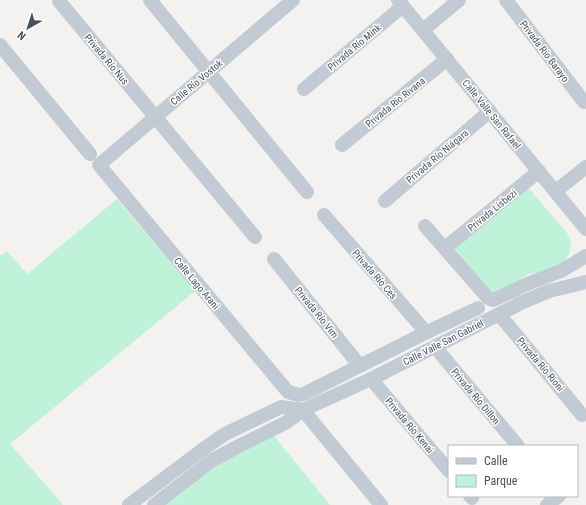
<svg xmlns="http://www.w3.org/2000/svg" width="586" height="505" font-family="'Roboto Condensed',sans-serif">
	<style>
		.green { fill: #bff2d8 }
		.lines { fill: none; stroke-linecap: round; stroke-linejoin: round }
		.minor { stroke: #c2cad3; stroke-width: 14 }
		.labels { text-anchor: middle; stroke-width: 3; stroke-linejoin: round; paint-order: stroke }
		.street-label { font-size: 10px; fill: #485260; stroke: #fff }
	</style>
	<rect width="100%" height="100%" fill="#f4f2f1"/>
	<path class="green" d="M527,186L567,233L571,243L569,254L565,261L553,270L529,274L492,295L455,248Z
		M117,199L195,291L10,444L63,505H0V256L7,251L27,274Z
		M271,432L330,505H160L216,462Z"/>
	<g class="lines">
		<path class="minor" d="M150,0L307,192
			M293,0L99,165L288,392L299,395L304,394L421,335L478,308
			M398,0L586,229
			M506,0L584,102
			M59,1L255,237
			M423,30L459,0
			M0,45L90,154
			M304,89L403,6
			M342,145L447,59
			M556,191L586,167
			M385,201L490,111
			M324,215L426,332
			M425,226L488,298L493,300L498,298L527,284L561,271L586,256
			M445,248L539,171
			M274,259L360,366
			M499,314L582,415
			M435,347L518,446
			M371,379L449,471
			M303,410L381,505
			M470,496L472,498
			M129,505L202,450L225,434L281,407L303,410
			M154,505L211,461L235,448L287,422L303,410L371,379L523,302L549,291L586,282
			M547,505L559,496"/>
	</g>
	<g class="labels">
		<g class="street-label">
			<text transform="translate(354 47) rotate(-40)" y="4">Privada Río Mink</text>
			<text transform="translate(545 51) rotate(53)" y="4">Privada Río Barayo</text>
			<text transform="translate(107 59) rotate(50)" y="4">Privada Río Nus</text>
			<text transform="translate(196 82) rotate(-40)" y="4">Calle Río Vostok</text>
			<text transform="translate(395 102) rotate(-39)" y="4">Privada Río Rivana</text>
			<text transform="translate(492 114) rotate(51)" y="4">Calle Valle San Rafael</text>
			<text transform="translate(437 156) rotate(-40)" y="4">Privada Río Niágara</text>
			<text transform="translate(492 210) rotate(-39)" y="4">Privada Lisbezi</text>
			<text transform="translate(375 274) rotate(49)" y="4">Privada Río Ces</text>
			<text transform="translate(197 283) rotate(50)" y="4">Calle Lago Arani</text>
			<text transform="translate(317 312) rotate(51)" y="4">Privada Río Vim</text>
			<text transform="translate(443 342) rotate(-27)" y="4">Calle Valle San Gabriel</text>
			<text transform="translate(541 364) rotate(50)" y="4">Privada Río Rioni</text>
			<text transform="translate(476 396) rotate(50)" y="4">Privada Río Dillon</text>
			<text transform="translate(410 425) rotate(50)" y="4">Privada Río Kenai</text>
		</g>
	</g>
	<rect x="448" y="445" width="130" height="52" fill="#ffffff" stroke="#b6babf"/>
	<rect x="456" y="458" width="20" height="6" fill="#c2cad3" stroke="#b6babf"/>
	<text x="484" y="465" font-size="12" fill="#485260">Calle</text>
	<rect x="456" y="475" width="20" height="12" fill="#bff2d8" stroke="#b6babf"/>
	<text x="484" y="485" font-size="12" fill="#485260">Parque</text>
	<g transform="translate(28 28) rotate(219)" stroke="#ffffff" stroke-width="3" paint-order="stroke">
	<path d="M0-3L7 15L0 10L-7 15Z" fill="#485260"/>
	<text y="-6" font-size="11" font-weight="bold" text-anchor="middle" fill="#485260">N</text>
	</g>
</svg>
